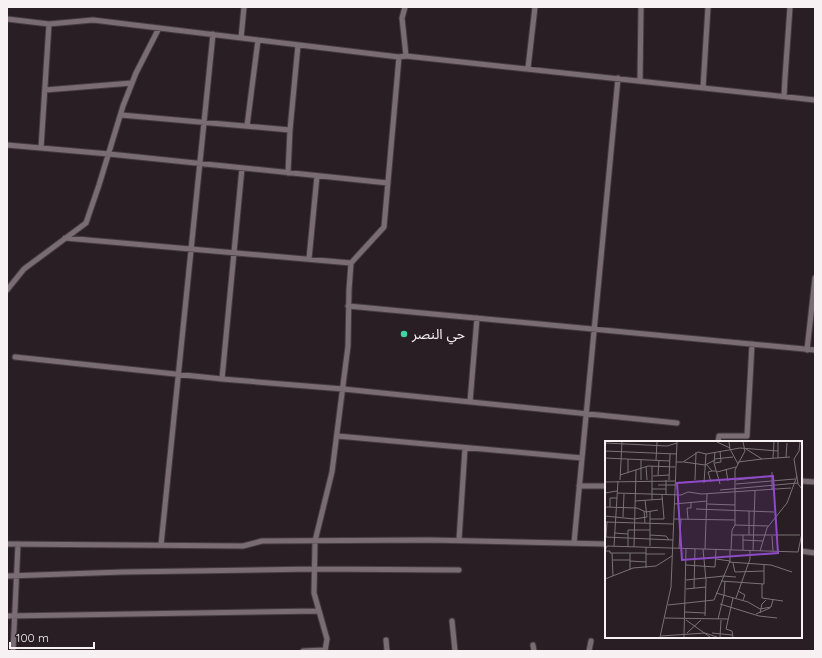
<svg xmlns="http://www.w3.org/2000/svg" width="822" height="658" font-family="Quicksand,'Noto Sans Arabic',sans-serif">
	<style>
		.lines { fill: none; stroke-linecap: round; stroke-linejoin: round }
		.minor-casing { stroke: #443b3f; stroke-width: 7 }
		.minor { stroke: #796c72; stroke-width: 5 }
		.poi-dot { fill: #3ed4a3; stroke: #281e23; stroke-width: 1.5 }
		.labels { text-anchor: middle; stroke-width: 3; stroke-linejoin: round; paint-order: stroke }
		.poi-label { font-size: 14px; fill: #f8f1f4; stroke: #281e23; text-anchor: start }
		.inset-road { fill: none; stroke: #7b7277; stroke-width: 1 }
		.view { fill: #8e4ac7; fill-opacity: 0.15; stroke: #8e4ac7; stroke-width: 2 }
		.inset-edge { fill: none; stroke: #f8f1f4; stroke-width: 2 }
	</style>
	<rect width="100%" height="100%" fill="#281e23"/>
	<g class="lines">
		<defs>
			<path id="minor" d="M405,7L402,18L406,56
				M7,19L49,24L93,20L399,57L406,56L815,100
				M241,38L244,7
				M528,68L535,7
				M640,81L641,7
				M703,88L708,7
				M45,90L132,83
				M784,96L785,78L790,7
				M121,115L290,130
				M247,126L258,40
				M7,145L109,154L388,183
				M41,148L49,24
				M288,173L290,130L298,45
				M65,238L351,263
				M309,259L317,176
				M7,290L24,269L86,223L99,185L123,106L136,73L159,28
				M348,306L815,350
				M807,350L815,278
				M15,357L222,379L343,389L677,423
				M222,379L242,168
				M470,402L477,318
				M337,436L582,458
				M718,442L719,436H747L752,344
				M801,481L815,482
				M579,486H606
				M459,540L465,448
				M574,543L618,78
				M7,544L243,546L262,541L429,540L606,544
				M161,545L213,34
				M801,551L815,553
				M7,576L123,572L315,569L459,570
				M7,616L319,611
				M452,621L455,651
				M386,640L387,651
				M533,645L534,651
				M13,651L18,544
				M303,651L325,650
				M325,651L327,639L314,593L315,541L332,472L348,346L349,290L351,263L384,227L399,57
				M589,651L591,641"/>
		</defs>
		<use href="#minor" class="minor-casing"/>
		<use href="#minor" class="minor"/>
	</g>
	<circle class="poi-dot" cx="404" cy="334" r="4"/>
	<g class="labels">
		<g class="poi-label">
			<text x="412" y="339">حي النصر</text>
		</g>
	</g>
	<g transform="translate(605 441)">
		<rect width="197" height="197" fill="#281e23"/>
		<path class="inset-road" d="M112,1L125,7M124,1L125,8L133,23L130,29V84L127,89L126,109M195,1L194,10L189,18L193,43L197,48M0,2L62,5L72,2M141,8L157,18L185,16M0,10L71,13M110,11L109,22L115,43M181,16L182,2M0,17L65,20M168,17L169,1M173,17V1M23,18V32M110,18L128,16M51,19L52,1M71,21H78L93,11L101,13L135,7L173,10M79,21L100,24L110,19M133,21L157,18M110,22L116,21L115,10M101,23L107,30H111M133,23L140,10L138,1M41,26L42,39M121,28L123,40M112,31L131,26M167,31V49M15,34L43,25L70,26M53,34L54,19M48,35L64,34M15,39L17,1M36,39V19M64,39L65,13M90,39L91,11M130,39L167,35M0,41L70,40M106,41L103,31L107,30M99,42L101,13M131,43L190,38M53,44H70M47,48H61M115,49L193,42M0,52L12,50M12,52L76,54L83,51L97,53L186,47M61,54V39M47,59V25M30,60L58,58M69,63L102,60M102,63L130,64M0,66L32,67L41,71L53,69M5,66V57H12M91,68L169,71M39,70L40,82M0,75L29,78L42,76L40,59M18,76L19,53M45,78H59L57,54M69,78L130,79M83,78L82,67H86V61M0,81L68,83M130,84L163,85M29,89H45M9,92L23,93M45,94L61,95L64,99M127,94H195M144,94V70M167,95L168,110M0,96L68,99M1,96L2,81M138,99L158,100M9,105L13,40M45,105V70M23,106V89H29M29,106L31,29M41,106V127M74,107L76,78M98,108L101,139L100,175M100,108L102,53M138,109V94M0,110L2,105L193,111L197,92M1,110H5V112H41M148,110L150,50M155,110L162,87L182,62L192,35M7,112L8,135M41,113H60M111,118L125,120M8,119H25M25,120L41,121M124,121L166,124L187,131M128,122L130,131L159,130M81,124L110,126L111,108M25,129V112M118,135L131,136M0,138L28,127L51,125L67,115M81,139L119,135M116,140L159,143V124M157,143V157L178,160M89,147L90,108M81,148L101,146M133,150L140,154L138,159M111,152L143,161L155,168L166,166L168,159M119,154L120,140M131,157L145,118V110M115,163L154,175L172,177M63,164L109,159L125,120V109M80,171L100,172M155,172L157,163L161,159M151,173L165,167M60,177L123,178M113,178L119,154M81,179L105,196M82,192L96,179M107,192L127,194M56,195L100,192L112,196M55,196L66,146L72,1M79,196L81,107M115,196L116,179M128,196L127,190L121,188L128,157"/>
		<path class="view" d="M168,35L173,112L77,119L72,42Z"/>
		<rect width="197" height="197" class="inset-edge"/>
	</g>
	<rect width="822" height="658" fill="none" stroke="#f8f1f4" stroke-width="16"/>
	<path d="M10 642v6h84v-6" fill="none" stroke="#f8f1f4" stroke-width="2"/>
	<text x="16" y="642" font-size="12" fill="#f8f1f4" stroke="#281e23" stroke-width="3" paint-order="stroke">100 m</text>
</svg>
